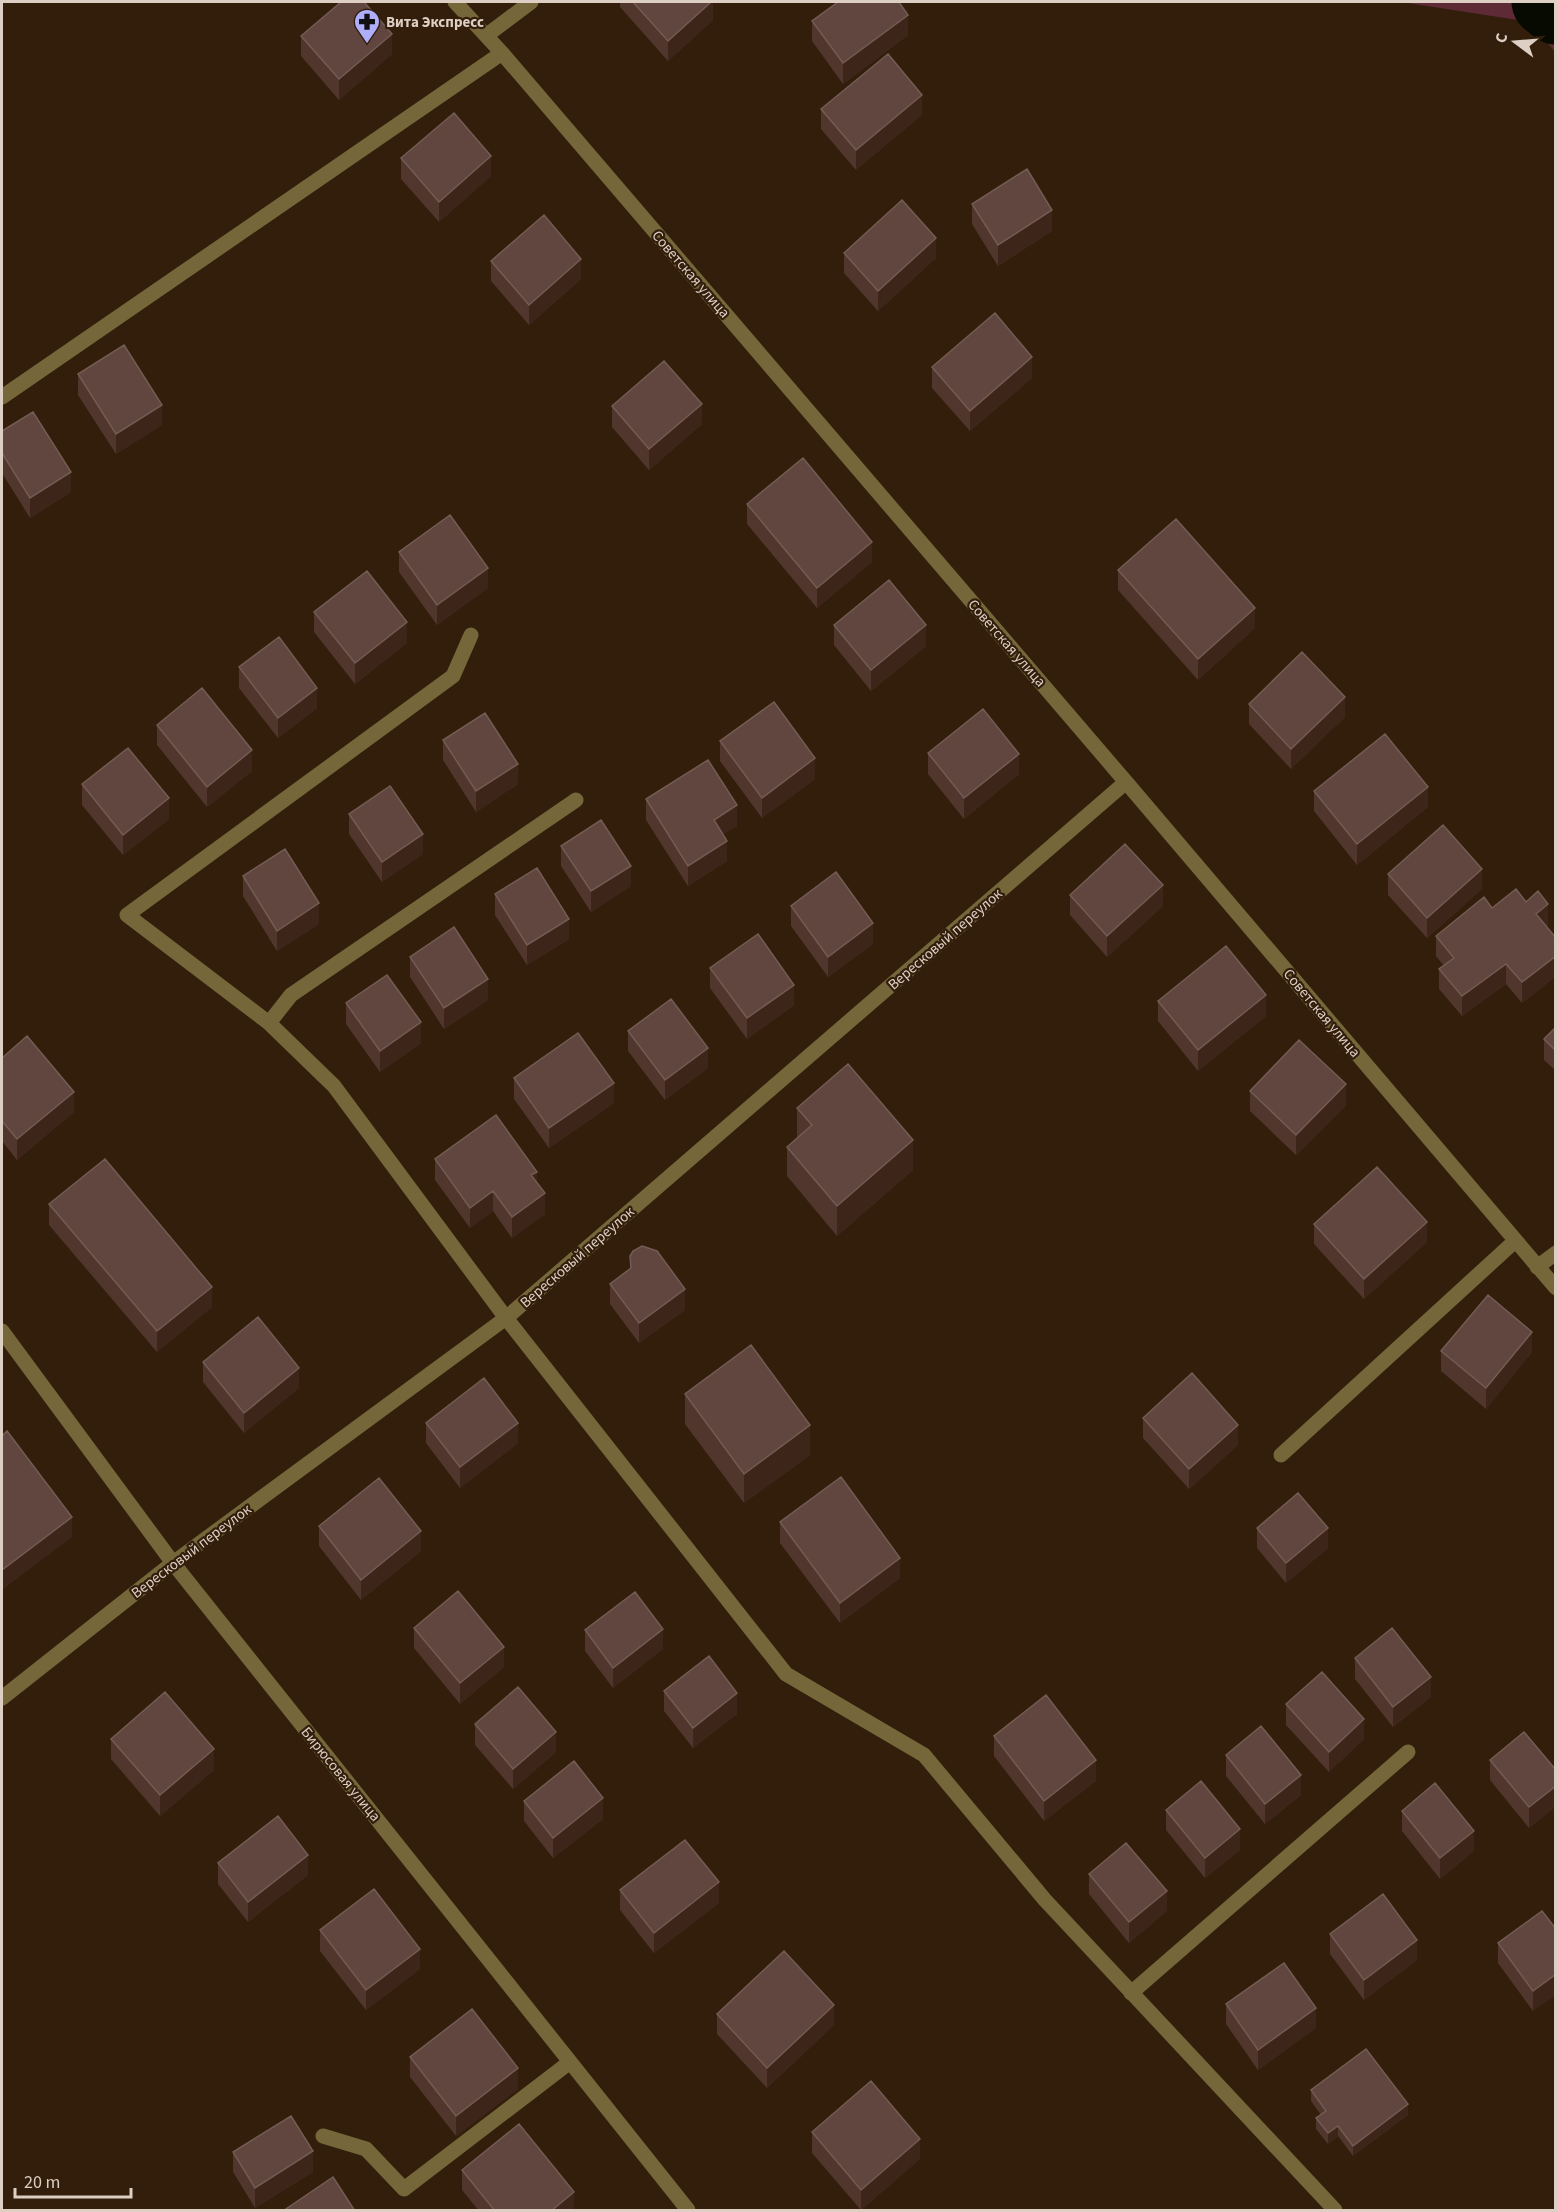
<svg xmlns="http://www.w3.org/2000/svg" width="1557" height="2212" font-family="'Source Sans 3',sans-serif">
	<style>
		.green { fill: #5e2a35 }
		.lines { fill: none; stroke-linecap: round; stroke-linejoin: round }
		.river { stroke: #070a00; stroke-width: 69 }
		.minor { stroke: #76673b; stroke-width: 15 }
		.wall { fill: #51362e }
		.shaded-wall { fill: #3e2519 }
		.building { fill: #60463e; stroke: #735c53; stroke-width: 1.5 }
		.labels { text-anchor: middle; stroke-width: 4.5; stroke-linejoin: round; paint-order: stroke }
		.poi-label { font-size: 15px; font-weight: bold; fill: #ddcfc4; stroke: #321e0b; text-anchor: start }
		.street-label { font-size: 15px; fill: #ddcfc4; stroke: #321e0b }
	</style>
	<rect width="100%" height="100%" fill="#321e0b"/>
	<path class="green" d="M1401,2H1555V52L1531,22Z"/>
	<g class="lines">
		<path class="river" d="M1546,2L1556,10"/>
		<path class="minor" d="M455,2L502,53L1126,782L1556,1288
			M487,35L531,2
			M2,397L502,53
			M576,800L291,995L269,1023L334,1086L506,1318L786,1674L924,1755L1045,1900L1335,2210
			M269,1023L127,915L453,676L471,635
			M1537,1267L1556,1253
			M2,1331L173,1563L688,2210
			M1281,1455L1515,1241
			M2,1698L173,1563L506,1318L1126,782
			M1131,1993L1408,1752
			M323,2136L366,2149L404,2189L570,2062"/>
	</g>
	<path class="wall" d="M620,2H713V20L668,61L620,7Z
		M812,21L908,35L843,84L812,41Z
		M301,36L392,54L339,100L301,56Z
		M821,109L922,115L856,170L821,129Z
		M401,158L491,176L439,222L401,179Z
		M972,204L1052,231L998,266L972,224Z
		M844,253L936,258L878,311L844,273Z
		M491,261L581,279L529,325L491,281Z
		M932,367L1032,378L970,431L932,388Z
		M78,374L162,425L116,454L78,395Z
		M612,406L702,424L649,470L612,427Z
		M2,431L71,492L30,518L2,473Z
		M747,504L872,562L817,608L747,524Z
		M399,552L488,588L437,625L399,572Z
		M1118,570L1255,628L1198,680L1118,590Z
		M314,612L407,643L355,684L314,632Z
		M834,625L926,646L871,691L834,645Z
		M239,667L317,708L278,738L239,688Z
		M1249,704L1345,717L1291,769L1249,724Z
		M157,725L252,771L207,807L157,745Z
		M443,740L518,784L476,812L443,760Z
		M720,741L815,779L762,818L720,761Z
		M928,753L1019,774L964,819L928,774Z
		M82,784L169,819L123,855L82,805Z
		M1314,791L1428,807L1357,865L1314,811Z
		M646,799L737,826L723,834L727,861L688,886L646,820Z
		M349,814L423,854L382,882L349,834Z
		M561,846L631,886L591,912L561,866Z
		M1388,874L1482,889L1427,938L1388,895Z
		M243,876L319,924L277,951L243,896Z
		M495,894L569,939L527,965L495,915Z
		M1070,895L1163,906L1107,957L1070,915Z
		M1526,902L1548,925L1546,927L1556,938V976L1522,1003L1506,984L1462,1016L1439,989V969L1444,966L1436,956V936L1492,908Z
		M791,906L873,944L828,977L791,926Z
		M410,957L488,1000L444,1029L410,977Z
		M710,968L794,1005L747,1039L710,988Z
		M1158,1001L1266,1016L1198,1071L1158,1021Z
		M346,1003L421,1043L380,1072L346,1024Z
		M1556,1027V1071L1544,1060V1039Z
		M628,1031L708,1068L665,1100L628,1051Z
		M2,1058L74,1112L17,1160L2,1141Z
		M514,1078L614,1103L549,1148L514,1099Z
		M1250,1091L1346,1105L1296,1155L1250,1111Z
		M797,1108L913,1170L837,1236L787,1176V1147L797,1138Z
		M435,1159L537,1183L545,1214L512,1238L493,1211L470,1228L435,1180Z
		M49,1204L212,1307L157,1352L49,1225Z
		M1314,1224L1427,1242L1364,1299L1314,1244Z
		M630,1256L685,1310L639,1343L610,1304V1284L630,1269Z
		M1441,1351L1532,1352L1486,1409L1441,1371Z
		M203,1362L299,1388L244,1433L203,1382Z
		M685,1394L810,1455L744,1503L685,1424Z
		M1143,1418L1238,1445L1189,1489L1143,1438Z
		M426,1423L518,1443L460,1488L426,1443Z
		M780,1522L900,1578L840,1623L780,1543Z
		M319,1526L421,1551L361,1600L319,1546Z
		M1257,1528L1328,1548L1286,1583L1257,1548Z
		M414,1628L504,1667L460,1704L414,1648Z
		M585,1630L663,1649L613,1688L585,1651Z
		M1355,1658L1431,1697L1393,1727L1355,1679Z
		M664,1691L737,1714L693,1748L664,1711Z
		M1286,1704L1364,1739L1329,1772L1286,1725Z
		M475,1724L556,1752L513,1789L475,1745Z
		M994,1736L1096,1781L1044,1821L994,1756Z
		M111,1739L214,1770L160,1816L111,1759Z
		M1226,1755L1301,1795L1265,1824L1226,1776Z
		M1490,1760L1556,1770V1806L1529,1828L1490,1780Z
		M524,1801L603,1819L553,1858L524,1821Z
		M1166,1810L1240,1850L1205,1878L1166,1830Z
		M1402,1811L1474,1851L1440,1879L1402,1831Z
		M218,1863L308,1875L248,1922L218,1884Z
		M1089,1874L1167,1911L1129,1943L1089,1894Z
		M620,1890L719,1903L654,1953L620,1910Z
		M1542,1911L1533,2011L1498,1963V1943Z
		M320,1930L420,1969L366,2010L320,1951Z
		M1330,1934L1417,1960L1364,2000L1330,1954Z
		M1226,2004L1316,2028L1258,2070L1226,2024Z
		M717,2014L834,2025L767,2088L717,2034Z
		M410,2057L518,2089L456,2136L410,2077Z
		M1311,2090L1408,2115L1353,2156L1338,2136L1328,2144L1316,2129V2118L1321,2115L1311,2101Z
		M812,2132L920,2159L861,2210L812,2153Z
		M233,2152L313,2172L255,2208L233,2172Z
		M462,2170L574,2211H479L462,2190Z"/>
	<path class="shaded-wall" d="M711,2H713V20L668,61V41Z
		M908,15V35L843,84V63Z
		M392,34V54L339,100V79Z
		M922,95V115L856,170V150Z
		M491,156V176L439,222V202Z
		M1052,210V231L998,266V245Z
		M936,238V258L878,311V291Z
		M581,259V279L529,325V305Z
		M1032,357V378L970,431V411Z
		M702,404V424L649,470V449Z
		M162,405V425L116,454V434Z
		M71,472V492L30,518V498Z
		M872,542V562L817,608V588Z
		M488,568V588L437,625V605Z
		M1255,608V628L1198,680V659Z
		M407,622V643L355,684V663Z
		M926,625V646L871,691V670Z
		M317,688V708L278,738V718Z
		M1345,697V717L1291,769V749Z
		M252,750V771L207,807V787Z
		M1019,754V774L964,819V798Z
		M815,758V779L762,818V798Z
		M518,764V784L476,812V791Z
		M1428,787V807L1357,865V844Z
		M169,798V819L123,855V835Z
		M737,805V826L714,840V820Z
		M423,834V854L382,882V862Z
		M727,841V861L688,886V866Z
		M631,866V886L591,912V891Z
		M1482,869V889L1427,938V918Z
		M1163,885V906L1107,957V936Z
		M319,903V924L277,951V931Z
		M1548,904V925L1536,935V914Z
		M569,919V939L527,965V945Z
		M873,923V944L828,977V957Z
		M1556,956V976L1522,1003V982Z
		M1506,964V984L1462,1016V996Z
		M488,979V1000L444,1029V1008Z
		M794,985V1005L747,1039V1018Z
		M1266,995V1016L1198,1071V1050Z
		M421,1022V1043L380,1072V1051Z
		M708,1048V1068L665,1100V1080Z
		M614,1083V1103L549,1148V1128Z
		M1346,1084V1105L1296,1155V1135Z
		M74,1092V1112L17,1160V1139Z
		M913,1140V1170L837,1236V1206Z
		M537,1172V1192L531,1175Z
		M493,1191V1211L470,1228V1208Z
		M545,1193V1214L512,1238V1217Z
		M1427,1222V1242L1364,1299V1279Z
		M212,1287V1307L157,1352V1331Z
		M685,1289V1310L639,1343V1323Z
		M1532,1332V1352L1486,1409V1388Z
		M299,1368V1388L244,1433V1413Z
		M518,1423V1443L460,1488V1467Z
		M810,1425V1455L744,1503V1474Z
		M1238,1425V1445L1189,1489V1469Z
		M72,1517V1537L2,1590V1570Z
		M1328,1528V1548L1286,1583V1563Z
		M421,1531V1551L361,1600V1580Z
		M900,1558V1578L840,1623V1603Z
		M663,1629V1649L613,1688V1668Z
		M504,1647V1667L460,1704V1683Z
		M1431,1677V1697L1393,1727V1707Z
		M737,1693V1714L693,1748V1728Z
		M1364,1719V1739L1329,1772V1752Z
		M556,1732V1752L513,1789V1769Z
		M214,1749V1770L160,1816V1795Z
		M1096,1760V1781L1044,1821V1801Z
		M1301,1775V1795L1265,1824V1804Z
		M1556,1786V1806L1529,1828V1807Z
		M603,1798V1819L553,1858V1838Z
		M1240,1829V1850L1205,1878V1858Z
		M1474,1831V1851L1440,1879V1858Z
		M308,1855V1875L248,1922V1902Z
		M719,1882V1903L654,1953V1933Z
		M1167,1891V1911L1129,1943V1922Z
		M1417,1940V1960L1364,2000V1980Z
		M420,1949V1969L366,2010V1990Z
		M1556,1974V1995L1533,2011V1991Z
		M834,2005V2025L767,2088V2068Z
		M1316,2008V2028L1258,2070V2050Z
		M518,2068V2089L456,2136V2116Z
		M1408,2104V2115L1353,2156V2146Z
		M1338,2126V2136L1328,2144V2133Z
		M920,2139V2159L861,2210V2190Z
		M313,2151V2172L255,2208V2188Z
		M574,2192V2211H551Z"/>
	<path class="building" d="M341,2H364L392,34L339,79L301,36Z
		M633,2H711L668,41Z
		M838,2H899L908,15L843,63L812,21Z
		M888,54L922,95L856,150L821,109Z
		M454,113L491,156L439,202L401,158Z
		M1027,169L1052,210L998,245L972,204Z
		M902,200L936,238L878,291L844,253Z
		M544,215L581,259L529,305L491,261Z
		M995,313L1032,357L970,411L932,367Z
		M124,345L162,405L116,434L78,374Z
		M664,361L702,404L649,449L612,406Z
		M33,412L71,472L30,498L2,453V431Z
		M803,458L872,542L817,588L747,504Z
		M450,515L488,568L437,605L399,552Z
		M1176,519L1255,608L1198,659L1118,570Z
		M367,571L407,622L355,663L314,612Z
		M889,580L926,625L871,670L834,625Z
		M279,637L317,688L278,718L239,667Z
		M1302,652L1345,697L1291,749L1249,704Z
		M202,688L252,750L207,787L157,725Z
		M774,702L815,758L762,798L720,741Z
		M983,709L1019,754L964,798L928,753Z
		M485,713L518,764L476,791L443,740Z
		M1385,734L1428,787L1357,844L1314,791Z
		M128,748L169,798L123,835L82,784Z
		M708,760L737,805L714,820L727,841L688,866L646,799Z
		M390,786L423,834L382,862L349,814Z
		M601,820L631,866L591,891L561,846Z
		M1443,825L1482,869L1427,918L1388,874Z
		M1125,844L1163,885L1107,936L1070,895Z
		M285,849L319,903L277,931L243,876Z
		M537,868L569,919L527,945L495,894Z
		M836,872L873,923L828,957L791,906Z
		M1516,889L1526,902L1538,891L1548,904L1536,914L1556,938V956L1522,982L1506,964L1462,996L1439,969L1454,958L1436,936L1484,897L1492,908Z
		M454,927L488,979L444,1008L410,957Z
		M758,934L794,985L747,1018L710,968Z
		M1226,946L1266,995L1198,1050L1158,1001Z
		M387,975L421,1022L380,1051L346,1003Z
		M671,999L708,1048L665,1080L628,1031Z
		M1556,1027V1051L1544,1039Z
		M578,1033L614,1083L549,1128L514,1078Z
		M27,1036L74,1092L17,1139L2,1121V1058Z
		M1299,1040L1346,1084L1296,1135L1250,1091Z
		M848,1064L913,1140L837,1206L787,1147L812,1125L797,1108Z
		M496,1115L537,1172L531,1175L545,1193L512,1217L493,1191L470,1208L435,1159Z
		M105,1159L212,1287L157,1331L49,1204Z
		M1377,1167L1427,1222L1364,1279L1314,1224Z
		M642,1246L657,1251L685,1289L639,1323L610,1284L631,1268L630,1256L633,1251Z
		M1488,1295L1532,1332L1486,1388L1441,1351Z
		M258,1317L299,1368L244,1413L203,1362Z
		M751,1345L810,1425L744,1474L685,1394Z
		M1192,1373L1238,1425L1189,1469L1143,1418Z
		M484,1378L518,1423L460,1467L426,1423Z
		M7,1431L72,1517L2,1570V1436Z
		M841,1477L900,1558L840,1603L780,1522Z
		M379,1478L421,1531L361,1580L319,1526Z
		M1298,1493L1328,1528L1286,1563L1257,1528Z
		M458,1591L504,1647L460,1683L414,1628Z
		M635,1592L663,1629L613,1668L585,1630Z
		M1392,1628L1431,1677L1393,1707L1355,1658Z
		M709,1656L737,1693L693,1728L664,1691Z
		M1322,1672L1364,1719L1329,1752L1286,1704Z
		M518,1687L556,1732L513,1769L475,1724Z
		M165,1692L214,1749L160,1795L111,1739Z
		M1046,1695L1096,1760L1044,1801L994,1736Z
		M1261,1726L1301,1775L1265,1804L1226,1755Z
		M1524,1732L1556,1770V1786L1529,1807L1490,1760Z
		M574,1761L603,1798L553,1838L524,1801Z
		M1201,1781L1240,1829L1205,1858L1166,1810Z
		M1435,1783L1474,1831L1440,1858L1402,1811Z
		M278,1816L308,1855L248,1902L218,1863Z
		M685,1840L719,1882L654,1933L620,1890Z
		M1126,1843L1167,1891L1129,1922L1089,1874Z
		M374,1889L420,1949L366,1990L320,1930Z
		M1383,1894L1417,1940L1364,1980L1330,1934Z
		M1542,1911L1556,1929V1974L1533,1991L1498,1943Z
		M784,1951L834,2005L767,2068L717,2014Z
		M1284,1963L1316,2008L1258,2050L1226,2004Z
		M472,2009L518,2068L456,2116L410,2057Z
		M1366,2049L1408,2104L1353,2146L1338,2126L1328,2133L1316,2118L1326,2111L1311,2090Z
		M871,2081L920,2139L861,2190L812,2132Z
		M291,2116L313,2151L255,2188L233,2152Z
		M519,2124L574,2192L551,2211H495L462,2170Z
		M333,2177L355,2211H283Z"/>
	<defs>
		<symbol id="pharmacy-pin" viewBox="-11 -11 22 30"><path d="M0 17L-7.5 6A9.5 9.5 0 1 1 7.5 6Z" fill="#afaefa" stroke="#321e0b"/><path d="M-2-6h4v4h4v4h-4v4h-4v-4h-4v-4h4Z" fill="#111"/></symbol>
	</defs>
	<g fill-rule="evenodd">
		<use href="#pharmacy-pin" x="352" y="7" width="30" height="40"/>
	</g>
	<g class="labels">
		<g class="poi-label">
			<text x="386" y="27">Вита Экспресс</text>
		</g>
		<g class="street-label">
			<text transform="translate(691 274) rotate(49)" y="5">Советская улица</text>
			<text transform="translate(1007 643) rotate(49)" y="5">Советская улица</text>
			<text transform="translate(945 939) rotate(-41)" y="5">Вересковый переулок</text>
			<text transform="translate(1322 1013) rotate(50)" y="5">Советская улица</text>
			<text transform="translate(577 1257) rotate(-41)" y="5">Вересковый переулок</text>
			<text transform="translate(191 1551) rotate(-37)" y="5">Вересковый переулок</text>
			<text transform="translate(341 1774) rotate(51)" y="5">Бирюсовая улица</text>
		</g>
	</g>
	<rect width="1557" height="2212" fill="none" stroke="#ddcfc4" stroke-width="6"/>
	<g transform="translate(1515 42) rotate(286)" stroke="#321e0b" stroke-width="4.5" paint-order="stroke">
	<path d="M0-4.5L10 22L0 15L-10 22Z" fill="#ddcfc4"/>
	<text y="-9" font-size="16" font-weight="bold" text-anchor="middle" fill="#ddcfc4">С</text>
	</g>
	<path d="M15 2188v9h116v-9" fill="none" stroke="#ddcfc4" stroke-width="3"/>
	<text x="24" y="2188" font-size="18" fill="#ddcfc4" stroke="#321e0b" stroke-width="4.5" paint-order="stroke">20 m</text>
</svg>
